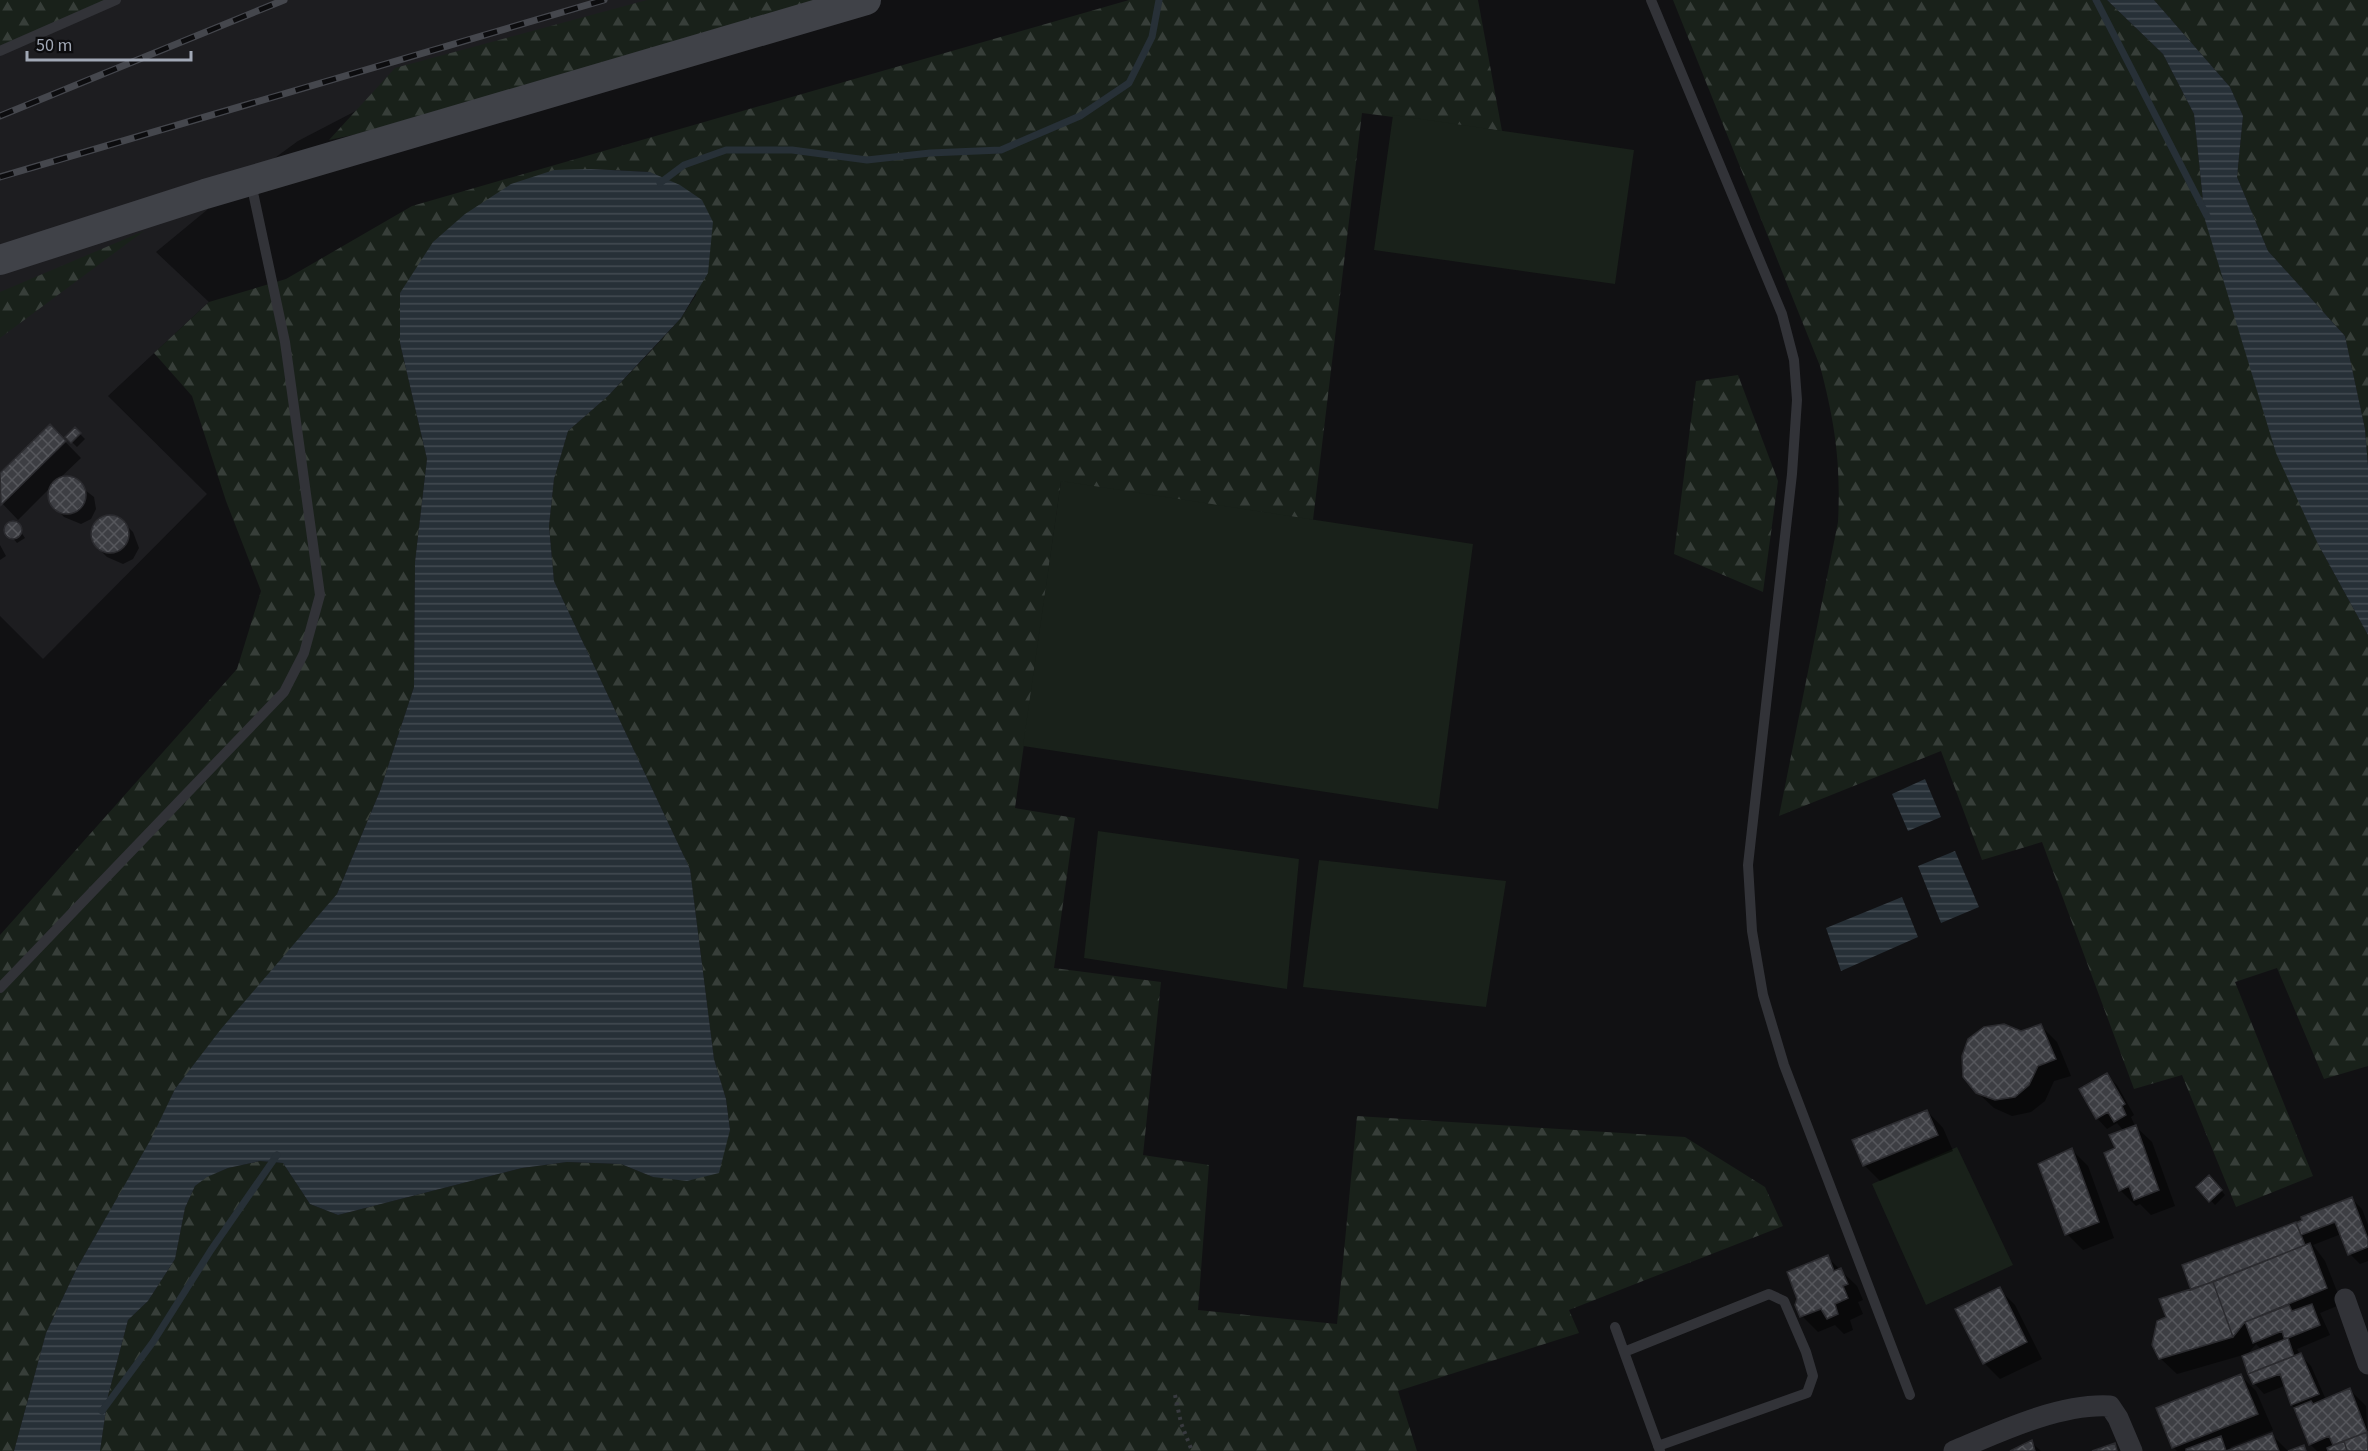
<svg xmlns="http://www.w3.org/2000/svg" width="2368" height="1451" font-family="'Source Sans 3',sans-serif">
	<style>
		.built { fill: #1d1d20 }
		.forest { fill: url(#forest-firs) }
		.garden { fill: #19211a }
		.water { fill: url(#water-rules) }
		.shadow { fill: #0007; fill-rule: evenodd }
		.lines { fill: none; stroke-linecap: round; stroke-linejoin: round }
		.stream { stroke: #273037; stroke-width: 7 }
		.building { fill: url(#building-cross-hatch); stroke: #2b2b2f; stroke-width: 1.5 }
		.path { stroke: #383a3f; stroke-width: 4; stroke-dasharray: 3 4.5; stroke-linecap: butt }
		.lane { stroke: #323338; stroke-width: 10 }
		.street { stroke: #323338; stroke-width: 21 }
		.secondary { stroke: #404248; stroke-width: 30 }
		.rail-casing { stroke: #45474d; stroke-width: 7 }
		.rail { stroke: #0c0c0e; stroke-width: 4.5; stroke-dasharray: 14; stroke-linecap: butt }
	</style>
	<defs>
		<pattern id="forest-firs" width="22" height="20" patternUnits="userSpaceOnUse" patternTransform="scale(1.5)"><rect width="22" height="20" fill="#19211a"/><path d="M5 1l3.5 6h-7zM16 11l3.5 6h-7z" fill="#373e39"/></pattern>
		<pattern id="water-rules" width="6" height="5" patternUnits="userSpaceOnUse" patternTransform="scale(1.5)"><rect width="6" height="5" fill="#273037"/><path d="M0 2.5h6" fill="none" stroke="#434b52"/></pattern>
		<pattern id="building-cross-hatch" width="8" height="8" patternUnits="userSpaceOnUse" patternTransform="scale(1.5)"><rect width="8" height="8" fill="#3d3e43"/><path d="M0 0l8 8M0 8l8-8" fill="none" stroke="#56575c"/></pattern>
	</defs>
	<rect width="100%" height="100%" fill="#111113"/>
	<path class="built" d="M111,0H713L373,102L298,141L230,191L156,252L209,302L108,396L207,494L43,659L0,616V47Z"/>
	<path class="forest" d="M0,0H111L0,47Z
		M647,0H841L386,128L329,140L395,68Z
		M1129,0H1478L1502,131L1362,113L1313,520L1061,482L1015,808L1075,818L1054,968L1161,982L1143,1155L1209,1165L1198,1310L1337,1324L1357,1116L1685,1137L1765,1187L1783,1226L1569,1310L1579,1333L1398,1391L1417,1451H100L108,1396L128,1320L148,1301L175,1259L185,1208L195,1186L206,1177L228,1168L260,1161L283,1163L310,1204L338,1215L522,1168L567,1162L621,1164L653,1177L730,1130L726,1099L714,1059L690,869L554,581L549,526L554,479L568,431L608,396L651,351L681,318L696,295L650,172L591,169L400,293V343L427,459L415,562L414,687L380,791L337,894L175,1089L152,1139L77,1268L46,1333L14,1451H0V935L237,669L261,591L226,501L192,396L154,353L209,302L286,279L412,206Z
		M1673,0H2107L2163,54L2194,114L2205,220L2318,544L2368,635V1066L2324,1079L2277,968L2235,982L2313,1176L2236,1207L2182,1075L2134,1089L2042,842L1982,860L1941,751L1779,816L1838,522C1841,463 1835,423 1820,366Z
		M2154,0H2368V466L2365,429L2345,336L2268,251L2237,177L2243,116L2230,87Z
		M144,231L0,338V292Z
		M1738,375L1778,481L1763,592L1674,554L1696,381Z"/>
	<path class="garden" d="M1393,115L1634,150L1615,284L1374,250Z
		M1061,481L1473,544L1438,809L1023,746Z
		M1098,831L1299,859L1287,989L1084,958Z
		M1319,860L1506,881L1486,1007L1303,987Z
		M1957,1147L2013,1265L1926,1305L1872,1184Z"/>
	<path class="water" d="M2107,0H2154L2230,87L2243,116L2237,177L2268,251L2345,336L2365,429L2368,466V635L2318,544L2276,453L2205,220L2194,114L2163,54Z
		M591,169L650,172L680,185L702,200L713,222L708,273L681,318L608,396L568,431L554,479L549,526L554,581L690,869L714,1059L726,1099L730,1130L719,1173L687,1181L653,1177L621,1164L567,1162L522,1168L338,1215L310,1204L283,1163L260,1161L228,1168L207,1177L195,1186L185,1208L175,1259L148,1301L128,1320L108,1396L100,1451H14L46,1333L77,1268L151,1139L175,1089L221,1029L337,894L380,791L414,687L415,562L427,459L400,343V293L433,242L465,214L511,184L554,170Z
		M1925,779L1941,817L1908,831L1892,794Z
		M1955,851L1979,907L1941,923L1918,866Z
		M1902,897L1918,937L1841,971L1826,928Z"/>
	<path class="shadow" d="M50,426L81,458L59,479L68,477L94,497L96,509L91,519L81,524L64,517L54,506L50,488L18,520L0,501V475Z
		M75,429L85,439L77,447L67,437Z
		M111,517L122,521L133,532L139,548L133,559L123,564L107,557L96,546L92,535L96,524Z
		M15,523L25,538L17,543L6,530L9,524Z
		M0,545L6,556L0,560Z
		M2041,1026L2057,1042L2071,1076L2054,1081L2045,1101L2031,1112L2012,1116L1994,1108L1977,1092L2021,1033Z
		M2106,1075L2117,1085L2134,1115L2131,1117L2135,1126L2152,1142L2175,1206L2151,1215L2140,1204L2136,1206L2120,1190L2117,1149L2124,1131L2117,1123L2107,1129L2097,1118Z
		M1927,1111L1943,1128L1953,1151L1880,1181L1864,1165Z
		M2072,1150L2088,1166L2114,1238L2083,1250L2067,1234L2040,1165Z
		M2209,1177L2225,1195L2215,1205L2198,1187Z
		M2352,1199L2362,1209L2368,1225V1261L2360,1264L2350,1254L2341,1234L2313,1245L2325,1261L2342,1304L2320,1313L2330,1335L2297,1349L2300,1355L2311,1366L2326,1400L2350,1390L2366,1406L2368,1451H2317L2310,1444L2284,1386L2264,1394L2254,1383L2243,1355L2177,1374L2160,1358L2168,1318L2193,1291L2295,1224ZM2256,1344L2261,1349L2247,1355Z
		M1827,1257L1857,1286L1863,1300L1858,1302L1863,1314L1850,1320L1853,1330L1844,1334L1835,1325L1818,1332L1802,1316L1797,1305Z
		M1999,1289L2015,1305L2042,1359L2000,1379L1984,1363Z
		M2240,1375L2256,1391L2273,1430L2230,1447L2233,1450L2272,1435L2288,1451H2177L2173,1447Z
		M2031,1442L2041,1451H2013Z"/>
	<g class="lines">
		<path class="stream" d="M2096,0L2207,216
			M660,183L684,165L726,150H792L867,160L930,153L1001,150L1080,116L1129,83L1152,37L1159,0
			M102,1411L153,1342L211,1250L277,1155"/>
	</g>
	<path class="building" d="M50,424L66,441L1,505L0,473Z
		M75,427L81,433L71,443L65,437Z
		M48 495a19 19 0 1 1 38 0a19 19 0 1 1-38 0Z
		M91 534a19 19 0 1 1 38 0a19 19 0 1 1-38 0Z
		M4 530a9 9 0 1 1 18 0a9 9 0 1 1-18 0Z
		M2004,1024L2021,1031L2041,1024L2056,1059L2038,1066L2029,1085L2015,1097L1995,1100L1976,1093L1963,1077L1962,1056L1968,1039L1984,1027Z
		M2107,1073L2125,1104L2122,1106L2126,1115L2114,1122L2108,1112L2096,1119L2079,1089Z
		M1927,1110L1938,1135L1863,1166L1852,1140Z
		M2136,1125L2159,1190L2134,1200L2129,1186L2119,1191L2104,1153L2115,1148L2109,1135Z
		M2072,1148L2099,1222L2065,1235L2038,1164Z
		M2209,1175L2222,1190L2209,1202L2196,1187Z
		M2352,1197L2368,1239V1247L2348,1255L2335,1222L2301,1235L2296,1223L2302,1220L2301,1217Z
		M2296,1222L2305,1245L2191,1290L2182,1265Z
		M2310,1243L2327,1288L2245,1322L2233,1337L2213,1282Z
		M1828,1255L1834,1271L1841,1268L1848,1284L1843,1286L1848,1298L1835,1304L1838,1314L1827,1319L1821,1309L1800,1317L1795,1305L1797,1299L1787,1272Z
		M2213,1282L2233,1337L2159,1359L2152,1345L2157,1321L2166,1317L2159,1299Z
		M2000,1287L2027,1342L1983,1364L1955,1309Z
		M2312,1304L2320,1325L2288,1338H2284L2282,1331L2253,1343L2245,1322L2289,1305L2292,1311Z
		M2288,1338L2294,1356L2248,1374L2242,1356Z
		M2301,1353L2319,1394L2291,1405L2280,1374L2253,1384L2248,1374Z
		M2241,1374L2258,1414L2172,1448L2156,1408Z
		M2350,1388L2367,1432L2333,1445L2329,1436L2309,1445L2294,1408L2311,1401L2313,1404Z
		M2367,1432L2368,1451H2347L2344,1441Z
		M2272,1433L2279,1451H2186V1449L2221,1436L2226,1451Z
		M2032,1440L2035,1451H2010Z
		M2344,1441L2347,1451H2328L2327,1448Z
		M2115,1443L2117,1451H2092Z
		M2304,1445L2306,1451H2288Z"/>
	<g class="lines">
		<path class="path" d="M1175,1395L1181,1423L1192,1451"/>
		<path class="lane" d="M1651,0L1782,314L1794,360L1797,400L1792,474L1748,865L1752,931L1763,995L1784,1065L1910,1395
			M0,51L116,0
			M0,988L284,692L304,653L320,595L285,342L251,183
			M1615,1327L1660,1451
			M1624,1352L1769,1294L1784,1301L1806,1352L1813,1376L1807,1393L1658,1446"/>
		<path class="street" d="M2345,1299L2368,1364
			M1954,1451C1999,1432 2060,1403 2110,1406L2118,1418L2132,1451"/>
		<path class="secondary" d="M0,260L205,194L866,0"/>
		<defs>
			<path id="rail" d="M0,116L284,0
				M0,177L604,0"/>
		</defs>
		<use href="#rail" class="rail-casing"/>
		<use href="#rail" class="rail"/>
	</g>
	<path d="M27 51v9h164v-9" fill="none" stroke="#a1a8b5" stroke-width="3"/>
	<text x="36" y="51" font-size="18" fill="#a1a8b5" stroke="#0c0c0e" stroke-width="4.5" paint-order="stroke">50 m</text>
</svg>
